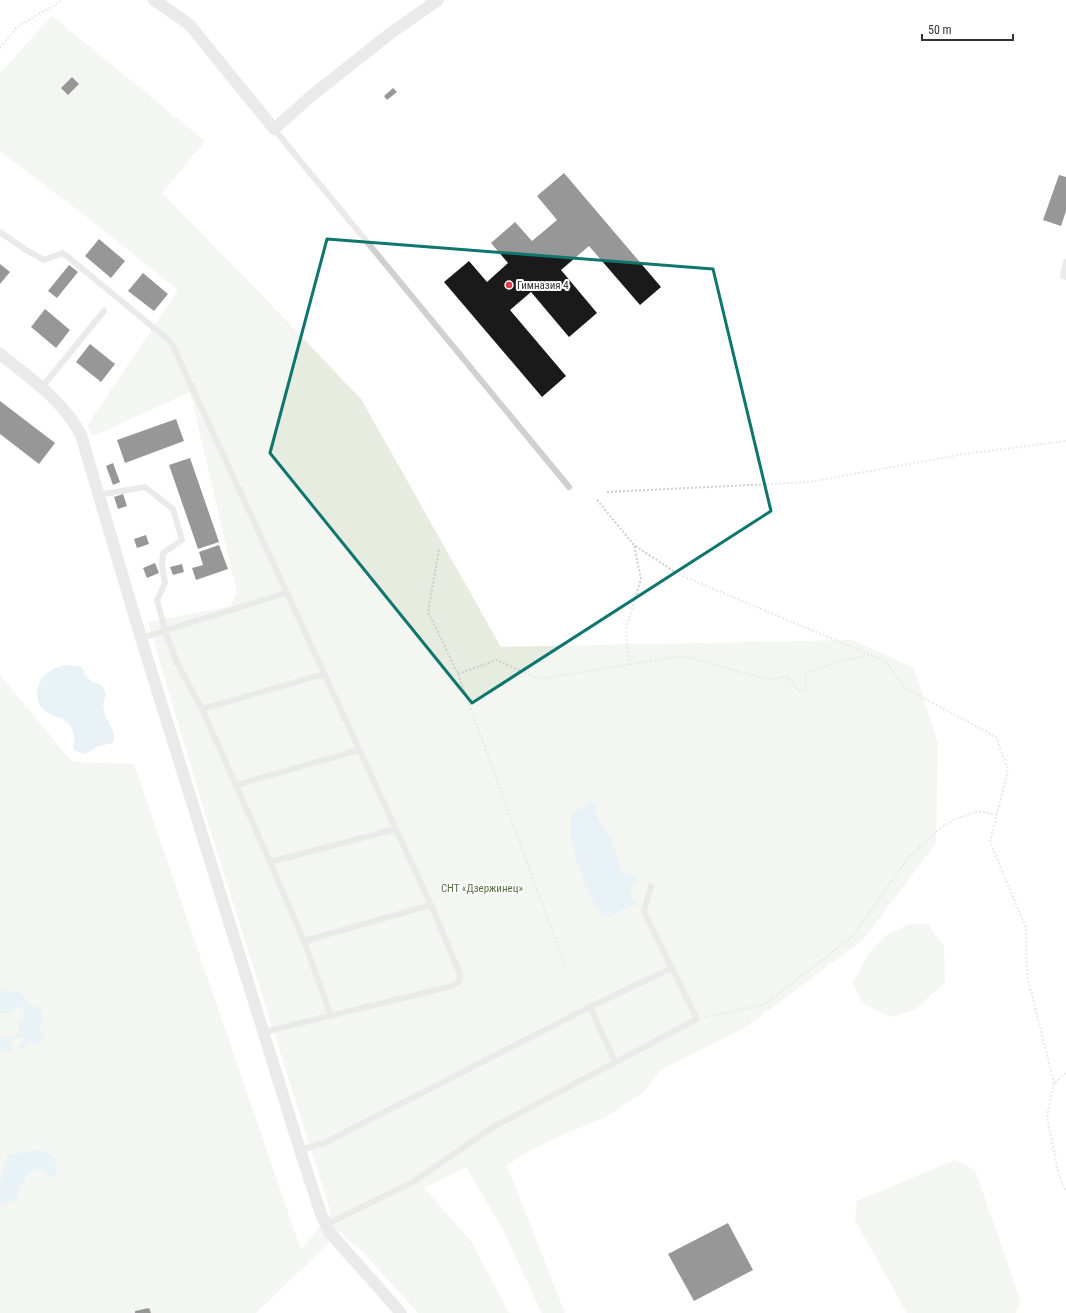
<svg xmlns="http://www.w3.org/2000/svg" width="1066" height="1313" font-family="'Roboto Condensed',sans-serif">
	<style>
		.green { fill: #e6ecdf }
		.water { fill: #cfe2ee }
		.building { fill: #1a1a1a }
		.lines { fill: none; stroke-linecap: round; stroke-linejoin: round }
		.path { stroke: #cdcdcd; stroke-width: 2; stroke-dasharray: 2 2; stroke-linecap: butt }
		.service { stroke: #d0d0d0; stroke-width: 6 }
		.minor { stroke: #d0d0d0; stroke-width: 12 }
		.marked { fill: none; stroke: #0f766e; stroke-width: 3; stroke-linejoin: round }
		.poi-dot { fill: #e63946; stroke: #fff; stroke-width: 1.5 }
		.labels { text-anchor: middle; stroke-width: 4; stroke-linejoin: round; paint-order: stroke }
		.poi-label { font-size: 11px; fill: #333; stroke: #fff; text-anchor: start }
		.park-label { font-size: 11px; fill: #56703f; stroke: #fff }
	</style>
	<rect width="100%" height="100%" fill="#fff"/>
	<path class="green" d="M52,16L205,141L162,193L263,296L361,399L501,647L853,640L914,668L938,744L936,843L863,940L743,1029L659,1071L645,1091L608,1116L562,1135L523,1154L507,1166L565,1313H542L501,1226L466,1167L424,1188L471,1241L509,1313H418L363,1252L345,1238L341,1231L256,1313H0V675L72,762L134,764L301,1250L331,1213L206,817L148,622L231,606L237,592L190,392L93,436L87,426L178,290L84,215L0,151V73Z
		M909,924H928L944,946L945,983L914,1010L890,1017L861,1002L853,983L868,954L884,937Z
		M955,1160L975,1170L1021,1302L1016,1313H907L855,1220L857,1201Z"/>
	<path class="water" d="M65,665L81,666C84,670 85,675 88,678C95,686 104,680 106,695C96,714 116,723 114,742L112,743L96,747L88,753L83,754L73,749C75,740 76,734 70,726C64,717 52,717 44,710C39,706 37,700 37,694C38,676 49,669 65,665Z
		M590,801L593,802L597,806L595,812L596,815L611,838L618,859L620,868L624,873L638,878V881C629,891 625,899 640,905C636,906 632,906 628,907C621,910 613,917 605,916C601,915 599,911 597,907C585,889 566,838 572,816C574,810 579,810 584,807C587,804 586,802 590,801Z
		M0,988L8,992L17,991L20,992L29,1004L40,1008L43,1016L40,1029L45,1036L43,1039L34,1044L30,1042L21,1050L18,1049L24,1038L21,1036C13,1040 11,1042 11,1050L9,1052L0,1050V1040C7,1034 13,1038 19,1033V1023L24,1016L23,1010L17,1007L9,1013H2L0,1011Z
		M37,1150C49,1153 60,1159 57,1173L51,1177L44,1170L37,1168L28,1175L19,1187L17,1198L14,1201L0,1206C0,1192 0,1162 9,1155Z"/>
	<path class="building" d="M72,77L79,84L68,95L61,88Z
		M393,88L397,92L387,100L384,96Z
		M564,173L661,287L640,305L589,246L561,270L597,313L569,337L531,292L510,310L566,376L542,397L444,282L469,261L487,282L508,263L491,243L515,222L532,241L557,220L537,196Z
		M1059,175L1066,177V211L1061,226L1043,220Z
		M99,239L125,261L111,278L85,256Z
		M0,264L10,272L0,284Z
		M69,265L78,272L57,298L48,291Z
		M143,273L168,294L154,311L128,291Z
		M45,309L70,330L56,348L31,327Z
		M90,344L115,364L101,382L76,362Z
		M0,401L55,443L39,464L0,434Z
		M176,419L184,441L125,463L117,440Z
		M190,458L219,542L198,549L169,465Z
		M113,463L120,482L113,485L106,466Z
		M123,494L127,506L118,509L114,497Z
		M146,535L149,544L137,548L134,539Z
		M219,545L228,569L196,580L192,568L203,565L199,552Z
		M155,563L159,573L147,578L143,568Z
		M182,564L184,572L173,575L170,567Z
		M728,1223L753,1270L694,1301L668,1254Z
		M149,1308L151,1313H135V1311Z"/>
	<g class="lines">
		<path class="path" d="M0,48L17,27L63,0
			M607,492L810,482L964,454L1066,441
			M597,500L634,545L678,574L885,661L905,688L996,737L1008,770L990,842L1026,928L1027,975L1054,1083
			M439,550L428,612L458,674L565,966
			M629,665L626,629L641,579L634,545
			M458,674L496,660L539,679L683,656L769,680L787,676L799,691L806,690L805,674L837,662L869,655
			M704,1017L764,1005L853,936L908,858L939,829L955,819L979,811L997,815
			M1066,1073L1054,1083L1047,1117L1059,1176L1066,1191"/>
		<path class="service" d="M274,129L569,487
			M0,232L26,250L44,260L63,253L171,342L431,905L460,974L459,982L452,986L264,1032
			M1066,262L1063,276L1066,277
			M42,387L104,311
			M98,495L145,487L173,509L182,540L163,553L162,566L165,583L157,600L165,630L177,663L202,709L270,862L304,941L331,1016
			M141,638L286,593
			M202,709L324,674
			M236,785L359,750
			M270,862L396,829
			M304,941L431,905
			M615,1062L590,1007L672,968
			M300,1150L324,1143L590,1007
			M325,1225L413,1182L493,1127L697,1019L644,912L651,886"/>
		<path class="minor" d="M154,0L189,24L274,129L310,97L392,32L438,0
			M0,354C30,378 63,400 81,435L141,638L300,1150L321,1214L330,1233L401,1313"/>
	</g>
	<path d="M0 0H1066V1313H0ZM327,239L713,269L771,511L472,703L270,453Z" fill="#fff" fill-opacity=".55" fill-rule="evenodd"/>
	<path class="marked" d="M327,239L713,269L771,511L472,703L270,453Z"/>
	<circle class="poi-dot" cx="509" cy="285" r="4"/>
	<g class="labels">
		<g class="poi-label">
			<text x="517" y="289">Гимназия 4</text>
		</g>
		<g class="park-label">
			<text x="482" y="892">СНТ «Дзержинец»</text>
		</g>
	</g>
	<path d="M922 34v6h91v-6" fill="none" stroke="#333333" stroke-width="2"/>
	<text x="928" y="34" font-size="12" fill="#333333" stroke="#ffffff" stroke-width="3" paint-order="stroke">50 m</text>
</svg>
